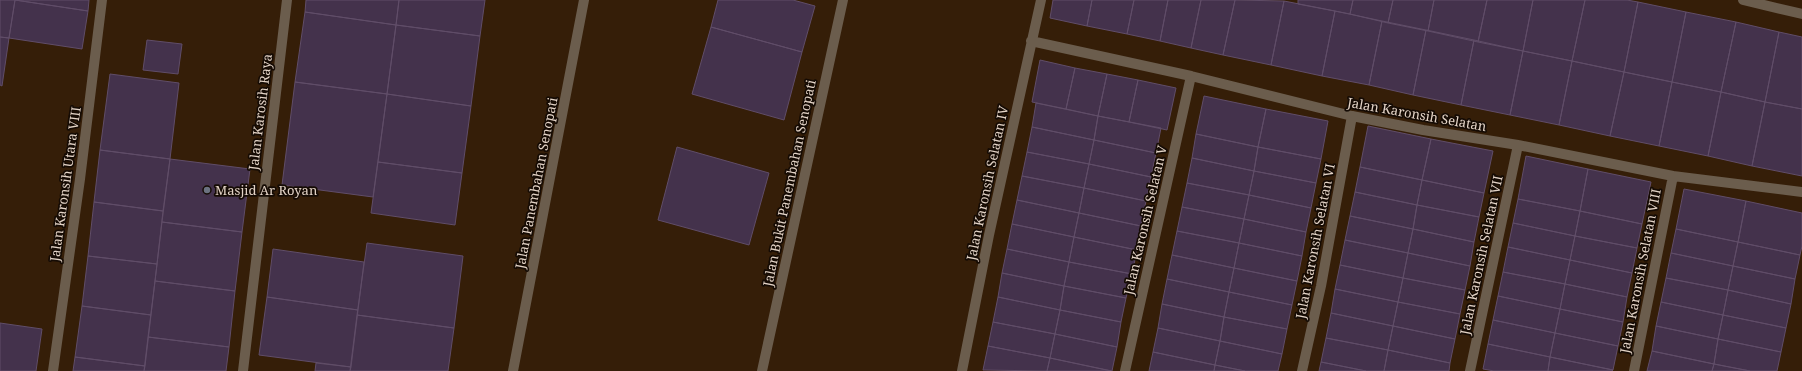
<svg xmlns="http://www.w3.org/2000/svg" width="1802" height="371" font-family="'Noto Serif',serif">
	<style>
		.building { fill: #44324c; stroke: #604d68 }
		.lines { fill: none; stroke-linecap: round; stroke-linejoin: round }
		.minor { stroke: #6b5d4d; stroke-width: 10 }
		.worship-dot { fill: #6b7280; stroke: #150b04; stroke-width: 1.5 }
		.labels { text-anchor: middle; stroke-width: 3.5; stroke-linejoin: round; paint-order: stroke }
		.street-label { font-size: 13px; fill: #e3d3c6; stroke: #150b04 }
		.poi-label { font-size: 13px; fill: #e3d3c6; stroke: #150b04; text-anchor: start }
	</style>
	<rect width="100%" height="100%" fill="#351e08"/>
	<path class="building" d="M0,0H15L9,38L0,37Z
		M15,0L88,11L82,49L9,38Z
		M15,0H89L88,11Z
		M306,0H399L396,25L305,12Z
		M399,0H485L480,36L396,25Z
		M718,0H793L815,6L802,52L711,27Z
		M1053,0H1092L1087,26L1050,18Z
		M1092,0H1134L1127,34L1087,26Z
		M1134,0H1168L1160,41L1127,34Z
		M1168,0H1201L1191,48L1160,41Z
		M1201,0H1235L1223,55L1191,48Z
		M1235,0L1284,1L1271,65L1223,55Z
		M1298,0H1353L1350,14L1298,4Z
		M1353,0H1393L1388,23L1350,14Z
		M1393,0H1434L1428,31L1388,23Z
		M1434,0H1487L1478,42L1428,31Z
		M1487,0H1533L1523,51L1478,42Z
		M1533,0H1585L1572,61L1523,51Z
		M1585,0H1627L1638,2L1624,72L1572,61Z
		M1284,1L1335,11L1322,76L1271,65Z
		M1638,2L1686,12L1672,82L1624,72Z
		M1335,11L1382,21L1369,85L1322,76Z
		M305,12L396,25L387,94L295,82Z
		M1686,12L1736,22L1721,92L1672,82Z
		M1382,21L1426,30L1413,95L1369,85Z
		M1736,22L1779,32L1765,102L1721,92Z
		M396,25L480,36L471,106L387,94Z
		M711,27L802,52L784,120L692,94Z
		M1426,30L1474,40L1461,105L1413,95Z
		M1779,32L1802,37V109L1765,102Z
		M0,37L9,38L2,86L0,85Z
		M147,40L182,44L178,74L143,70Z
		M1474,40L1523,51L1510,115L1461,105Z
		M1523,51L1572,61L1559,125L1510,115Z
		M1040,60L1075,68L1066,109L1032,102Z
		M1572,61L1624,72L1610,136L1559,125Z
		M1075,68L1107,74L1098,116L1066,109Z
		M1624,72L1672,82L1659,146L1610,136Z
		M110,74L179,83L170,159L100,150Z
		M1107,74L1138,80L1129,122L1098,116Z
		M1138,80L1176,88L1167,130L1129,122Z
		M295,82L387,94L373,197L282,185Z
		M1672,82L1721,92L1708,156L1659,146Z
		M1721,92L1765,102L1752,166L1708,156Z
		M387,94L471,106L462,173L378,162Z
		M1204,96L1266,109L1258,147L1196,134Z
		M1765,102L1802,109V176L1752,166Z
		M1036,103L1098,116L1094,140L1032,127Z
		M1266,109L1328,121L1321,159L1258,147Z
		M1098,116L1161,128L1156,153L1094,140Z
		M1368,126L1431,139L1422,180L1360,167Z
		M1032,127L1094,140L1089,164L1027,152Z
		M1196,134L1258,147L1254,171L1192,158Z
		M1431,139L1493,151L1484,193L1422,180Z
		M1094,140L1156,153L1151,177L1089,164Z
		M677,147L769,173L749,245L658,220Z
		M1258,147L1321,159L1316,183L1254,171Z
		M100,150L170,159L163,211L94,202Z
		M1027,152L1089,164L1084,188L1022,176Z
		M1526,156L1588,169L1580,211L1518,199Z
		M1192,158L1254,171L1249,195L1187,183Z
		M170,159L250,169L242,232L162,222Z
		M378,162L462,173L455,225L371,213Z
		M1089,164L1151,177L1146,201L1084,188Z
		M1360,167L1422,180L1417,205L1355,192Z
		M1588,169L1651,182L1642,224L1580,211Z
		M1254,171L1316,183L1311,208L1249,195Z
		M1022,176L1084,188L1079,213L1017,200Z
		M1422,180L1484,193L1479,217L1417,205Z
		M1187,183L1249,195L1244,219L1182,207Z
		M1084,188L1146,201L1141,226L1079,213Z
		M1684,189L1746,201L1738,242L1676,229Z
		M1355,192L1417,205L1413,229L1350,216Z
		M1249,195L1311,208L1306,232L1244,219Z
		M1518,199L1580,211L1575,236L1513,223Z
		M1017,200L1079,213L1074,237L1012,224Z
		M1746,201L1802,213V246L1800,255L1738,242Z
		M94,202L163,211L157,264L88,256Z
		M1417,205L1479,217L1474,242L1413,229Z
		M1182,207L1244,219L1239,243L1177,231Z
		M1580,211L1642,224L1637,248L1575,236Z
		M1079,213L1141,226L1137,250L1074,237Z
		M1350,216L1413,229L1408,253L1345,240Z
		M1244,219L1306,232L1302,256L1239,243Z
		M162,222L242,232L235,291L155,281Z
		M1513,223L1575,236L1570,260L1508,247Z
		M1012,224L1074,237L1069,262L1007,249Z
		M1413,229L1474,242L1470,266L1408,253Z
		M1676,229L1738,242L1733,266L1671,253Z
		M1177,231L1239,243L1234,268L1172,255Z
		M1575,236L1637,248L1632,273L1570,260Z
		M1074,237L1137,250L1132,274L1069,262Z
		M1345,240L1408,253L1403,278L1340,265Z
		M1738,242L1800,255L1795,279L1733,266Z
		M367,243L463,256L454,328L357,315Z
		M1239,243L1302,256L1297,281L1234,268Z
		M1508,247L1570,260L1565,284L1503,272Z
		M273,249L364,262L358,310L267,297Z
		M1007,249L1069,262L1064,286L1002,273Z
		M1408,253L1470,266L1465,290L1403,278Z
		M1671,253L1733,266L1728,290L1666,278Z
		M1172,255L1234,268L1229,292L1167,279Z
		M88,256L157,264L151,315L82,306Z
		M1570,260L1632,273L1627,297L1565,284Z
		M1069,262L1132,274L1126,298L1064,286Z
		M1340,265L1403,278L1398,302L1335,289Z
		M1733,266L1795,279L1791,304L1728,290Z
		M1234,268L1297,281L1292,305L1229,292Z
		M1503,272L1565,284L1560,309L1498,296Z
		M1002,273L1064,286L1060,310L998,297Z
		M1403,278L1465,290L1460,314L1398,302Z
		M1666,278L1728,290L1723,315L1661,302Z
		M1167,279L1229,292L1224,317L1162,304Z
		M155,281L235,291L229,347L148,337Z
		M1565,284L1627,297L1623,322L1560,309Z
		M1064,286L1126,298L1121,322L1060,310Z
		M1335,289L1398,302L1393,326L1331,313Z
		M1728,290L1791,304L1786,328L1723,315Z
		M1229,292L1292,305L1287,329L1224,317Z
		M1498,296L1560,309L1555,333L1493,320Z
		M267,297L358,310L351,367L259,355Z
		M998,297L1060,310L1055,334L993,322Z
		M1398,302L1460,314L1455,339L1393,326Z
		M1661,302L1723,315L1718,339L1656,326Z
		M1162,304L1224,317L1220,341L1158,328Z
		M82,306L151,315L145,366L75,357Z
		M1560,309L1623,322L1618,346L1555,333Z
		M1060,310L1121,322L1117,347L1055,334Z
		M1331,313L1393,326L1388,350L1326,338Z
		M357,315L454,328L448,371H350Z
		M1723,315L1786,328L1781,352L1718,339Z
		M1224,317L1287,329L1282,354L1220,341Z
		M1493,320L1555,333L1550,357L1488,344Z
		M993,322L1055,334L1050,358L988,346Z
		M0,323L42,329L36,371H0Z
		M1393,326L1455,339L1450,363L1388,350Z
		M1656,326L1718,339L1714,364L1652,351Z
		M1158,328L1220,341L1215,365L1153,352Z
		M1555,333L1618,346L1613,370L1550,357Z
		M1055,334L1117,347L1112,371L1050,358Z
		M148,337L229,347L226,371H144Z
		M1326,338L1388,350L1384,371H1366L1321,362Z
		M1718,339L1781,352L1777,371H1750L1714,364Z
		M1220,341L1282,354L1278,371H1245L1215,365Z
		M1488,344L1550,357L1548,371H1494L1483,369Z
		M988,346L1050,358L1047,371L983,370Z
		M1388,350L1450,363L1449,371H1384Z
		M1652,351L1714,364L1712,371H1647Z
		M1153,352L1215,365L1214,371H1149Z
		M75,357L145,366L144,371H73Z
		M1550,357L1613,370L1612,371H1548Z
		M1050,358L1111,371H1047Z
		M1321,362L1366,371H1319Z
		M316,363L351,367L350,371H315Z
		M1714,364L1750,371H1712Z
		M1215,365L1245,371H1214Z"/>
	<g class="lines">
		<path class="minor" d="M1743,0L1802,14
			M1031,41L1191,76L1352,116L1423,130L1518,145L1673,176L1802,192
			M53,371L80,179L102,0
			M243,371L287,0
			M513,371L584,0
			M762,371L843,0
			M962,371L989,235L1041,0
			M1125,371L1191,76
			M1302,371L1321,286L1352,116
			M1470,371L1518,145
			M1634,371L1673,176"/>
	</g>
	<circle class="worship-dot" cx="207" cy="190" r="4"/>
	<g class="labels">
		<g class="street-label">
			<text transform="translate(260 112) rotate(-83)" y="5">Jalan Karosih Raya</text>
			<text transform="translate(1417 114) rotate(10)" y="5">Jalan Karonsih Selatan</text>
			<text transform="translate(536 183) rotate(-79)" y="5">Jalan Panembahan Senopati</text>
			<text transform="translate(789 183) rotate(-78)" y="5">Jalan Bukit Panembahan Senopati</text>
			<text transform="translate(987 183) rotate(-78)" y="5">Jalan Karonsih Selatan IV</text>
			<text transform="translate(65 184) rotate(-82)" y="5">Jalan Karonsih Utara VIII</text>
			<text transform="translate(1145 220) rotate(-77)" y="5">Jalan Karonsih Selatan V</text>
			<text transform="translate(1315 241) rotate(-79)" y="5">Jalan Karonsih Selatan VI</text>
			<text transform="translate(1481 255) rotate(-78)" y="5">Jalan Karonsih Selatan VII</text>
			<text transform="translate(1640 271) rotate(-79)" y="5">Jalan Karonsih Selatan VIII</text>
		</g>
		<g class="poi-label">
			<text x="215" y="195">Masjid Ar Royan</text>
		</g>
	</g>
</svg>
